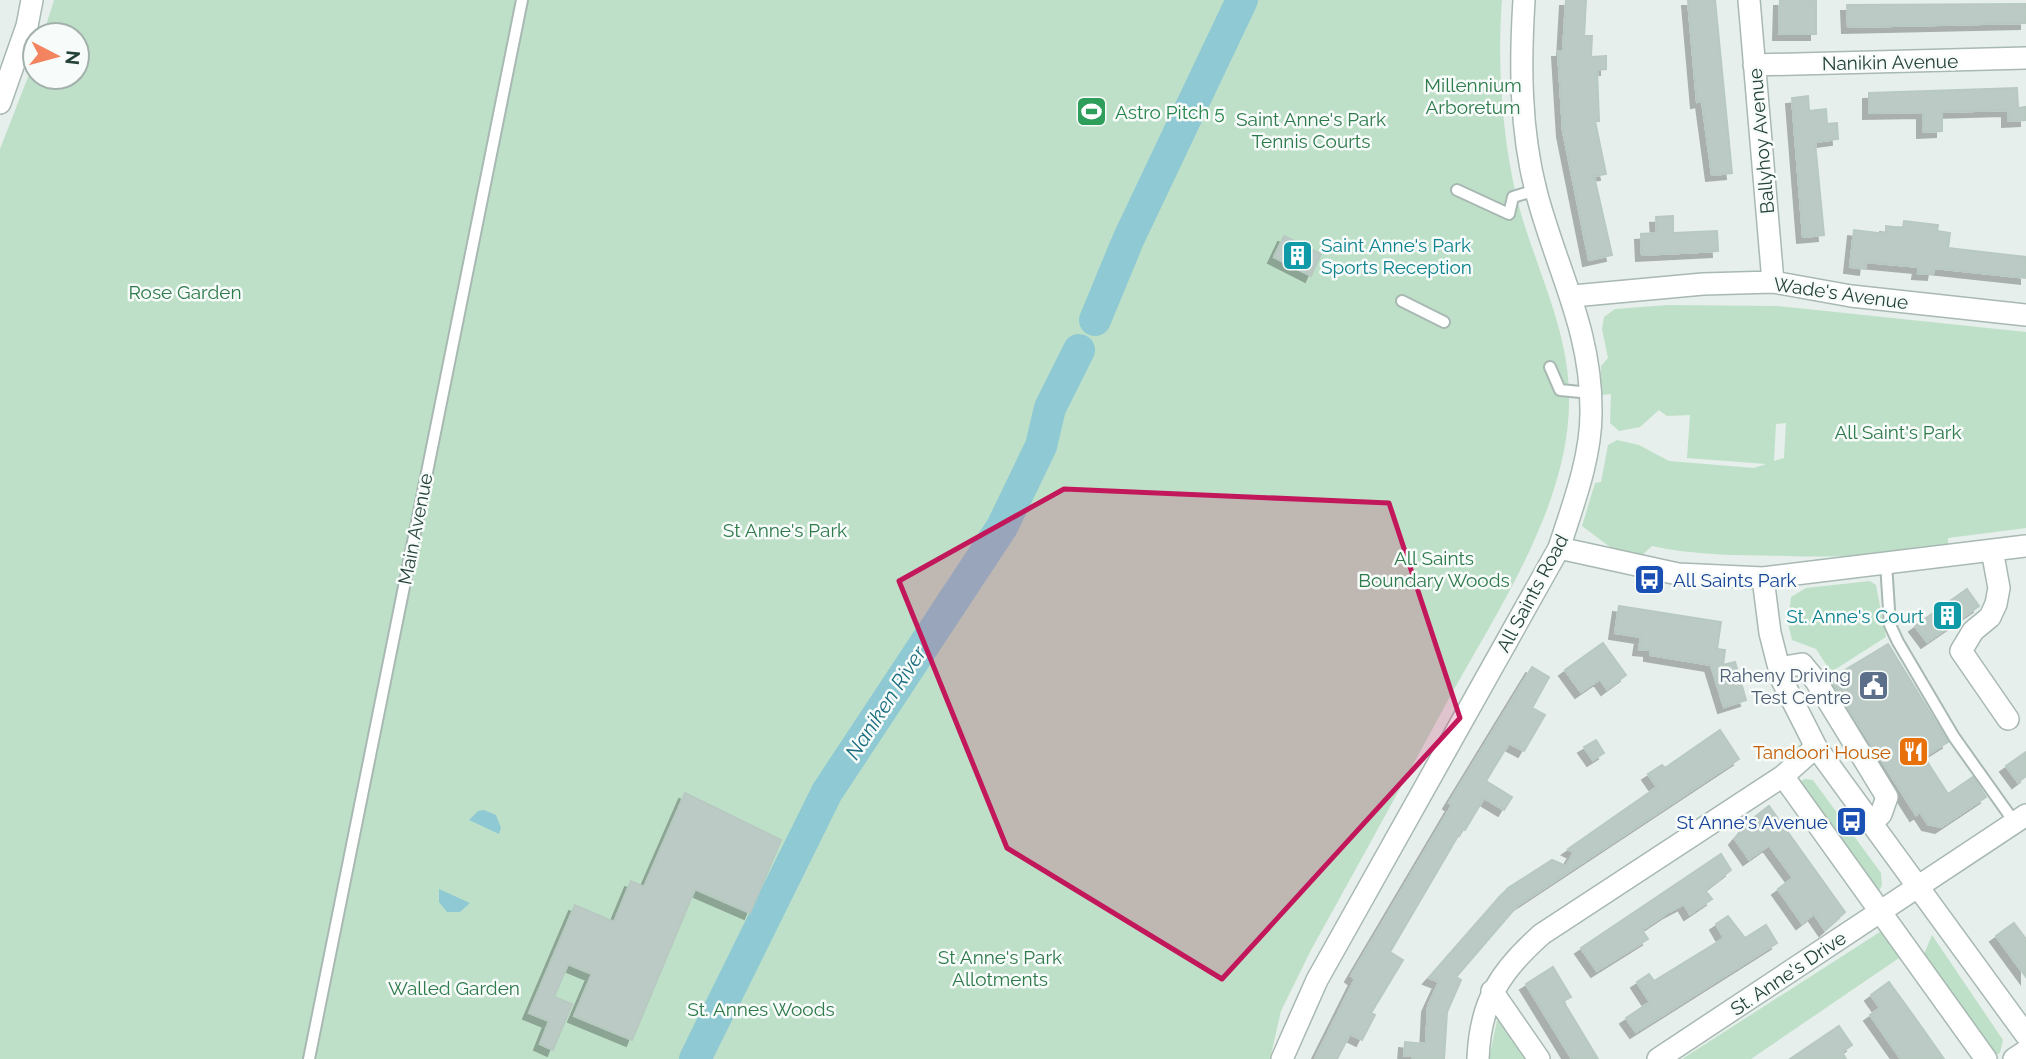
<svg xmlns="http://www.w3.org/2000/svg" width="2026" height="1059" font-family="Raleway,sans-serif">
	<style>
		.green { fill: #bfe0c8; fill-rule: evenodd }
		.water { fill: #8ec9d4 }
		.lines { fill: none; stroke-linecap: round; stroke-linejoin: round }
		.river { stroke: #8ec9d4; stroke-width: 32 }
		.building { fill: #bbcac4; stroke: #b8c9c2; stroke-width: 2; filter: url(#shadow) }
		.lane-casing { stroke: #a8b8b2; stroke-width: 14 }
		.street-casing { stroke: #a8b8b2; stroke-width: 24 }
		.lane { stroke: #fff; stroke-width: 10 }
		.street { stroke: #fff; stroke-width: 21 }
		.marked { fill: #c2185b; fill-opacity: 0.2; stroke: #c2185b; stroke-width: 5; stroke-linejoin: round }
		.labels { text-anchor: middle; stroke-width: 5; stroke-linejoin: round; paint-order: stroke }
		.street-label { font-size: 19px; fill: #24423a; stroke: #f7fbf9 }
		.park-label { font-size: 19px; fill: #2d7a4b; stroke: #f7fbf9 }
		.leisure-label { font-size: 19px; fill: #27864d; stroke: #f7fbf9; text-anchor: start }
		.culture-label { font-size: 19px; fill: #0d838f; stroke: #f7fbf9; text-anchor: start }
		.transit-label { font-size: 19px; fill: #164399; stroke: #f7fbf9; text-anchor: start }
		.service-label { font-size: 19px; fill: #4e5e75; stroke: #f7fbf9; text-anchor: end }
		.food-label { font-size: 19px; fill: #c56008; stroke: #f7fbf9; text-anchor: end }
		.water-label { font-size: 21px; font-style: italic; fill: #1c6f80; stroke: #f7fbf9 }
	</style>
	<defs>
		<filter id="shadow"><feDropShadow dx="-6" dy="6" stdDeviation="0" flood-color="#0004"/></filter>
	</defs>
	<rect width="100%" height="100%" fill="#e6efeb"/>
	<path class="green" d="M54,0H1502C1497,63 1502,134 1516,195C1532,261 1568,325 1569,394C1572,503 1496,612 1446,704C1401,787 1356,869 1311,950L1281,1011L1270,1059H0V149L35,59V77H77V35H43Z
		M1668,305L1778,306L2026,332V528L1948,538V545C1893,555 1842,558 1786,556C1740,555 1698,556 1652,546L1640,557L1614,550L1582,526L1595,483L1601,482L1608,445L1617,440L1639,445L1669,461L1754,468L1766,464L1687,458L1690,415L1667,416L1659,410L1640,427L1619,431L1610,423L1611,394L1601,395V366L1608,358L1602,329L1604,317L1615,309ZM1786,423L1784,458L1774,461L1776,424Z
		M1870,581L1876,585L1886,637L1831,672L1816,649L1792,640L1788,623L1791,597L1806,588Z
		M1805,779L1813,780L1881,873L1882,885L1878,893L1798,783Z
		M1883,930L1902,956L1751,1059H1682Z
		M1932,935L2003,1040L2000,1053L1990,1057L1924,966V954Z
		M1497,1020L1501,1022L1525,1059H1489Z"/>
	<path class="water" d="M484,810L496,815L501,828L499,834L469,820L478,811Z
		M439,889L470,903L460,912H447L439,902Z"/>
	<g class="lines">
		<path class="river" d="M1128,240L1242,0
			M1095,320L1126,245
			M695,1059L827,792L1002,527L1041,446L1050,408L1079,350"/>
	</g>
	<path class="building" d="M1566,0H1586L1584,36H1592L1591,57L1606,56V69L1597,70L1599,121H1595L1606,174L1594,176L1612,255L1589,260L1563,131L1558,51H1563Z
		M1688,0H1715L1732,173L1712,175L1702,101L1697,102Z
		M1780,0H1816V34H1779Z
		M2026,4V23L1848,27L1847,5Z
		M2017,88L2018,108L2026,107V120L2008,121V110L1942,112V131L1923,132V112L1869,113V93Z
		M1808,96L1809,111L1826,109L1827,124L1837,123L1838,139L1815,142L1824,235L1803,237L1792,98Z
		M1673,216V233L1717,231L1718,251L1642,255L1641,234L1657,233L1656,217Z
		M1904,221L1938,225L1937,231L1950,233L1948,248L2026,257V278L1934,268L1933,274L1918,273L1919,267L1866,262L1865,269L1850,267L1854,230L1886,234V226L1903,228Z
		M1284,236L1321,254L1311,276L1274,257Z
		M1967,589L1979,606L1927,642L1915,626Z
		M1619,606L1721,622L1717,649L1725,650L1723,665L1735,662L1746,700L1724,707L1711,665L1650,655V650L1639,649L1641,637L1615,633Z
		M1603,643L1626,675L1607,689L1600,679L1581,692L1565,670Z
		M1888,644L1948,742L1924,757L1948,794L1973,777L1986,797L1941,827L1928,824L1920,812L1916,815L1830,679Z
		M1532,667L1549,677L1532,708L1545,715L1524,751L1509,743L1486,781L1512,797L1504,810L1484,798L1465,830L1462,829L1390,952L1403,960L1371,1013L1375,1015L1362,1040L1350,1034L1337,1059H1315L1355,979L1351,976L1452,805L1449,803Z
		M1720,730L1739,759L1517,906L1456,977L1461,980L1447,1012L1444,1059H1412V1056H1404L1405,1042L1426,1044L1428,1006L1439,982L1429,978L1508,888L1552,860L1566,866L1574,852L1568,849L1657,787L1648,774L1662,765L1665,768Z
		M1596,740L1604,753L1593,760L1584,747Z
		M2026,752V776L2018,782L2006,766Z
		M685,793L781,840L750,913L695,889L632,1040L574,1016L592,974L568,964L554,997L572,1004L553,1050L540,1044L549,1021L529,1013L575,905L614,922L631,881L644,887Z
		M1769,806L1845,912L1825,930L1814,914L1802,923L1778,889L1793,878L1769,845L1749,859L1735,839L1751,820Z
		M1721,854L1731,870L1705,890L1712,899L1690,914L1684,904L1669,912L1642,930L1648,939L1597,971L1581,948Z
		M1728,916L1745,938L1766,925L1777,943L1636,1032L1626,1018L1650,1002L1637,982L1649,974L1654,981L1724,938L1716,924Z
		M2014,923L2026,939V977L1996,936Z
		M1553,967L1571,997L1563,1001L1598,1059H1572L1526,984Z
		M1889,982L1918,1022L1944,1059H1901L1880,1029L1870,1015L1880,1008L1871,995Z
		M1839,1026L1852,1045L1842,1052L1846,1059H1790Z"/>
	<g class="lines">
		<defs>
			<path id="lane" d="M1457,190L1509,214L1513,197L1536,190
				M1402,301L1444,322
				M1550,367L1560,390L1591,393
				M1886,563L1890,625L1898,642L1954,737L2015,823
				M309,1059L522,0"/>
			<path id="street" d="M1749,0L1773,282
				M1754,65L2026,58
				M0,103L27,26L32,0
				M1573,296L1703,284L1773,282L1851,296L2026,315
				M1559,548L1678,574L1763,578L2026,546
				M1992,550L1999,588L1996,604L1990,617L1973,631L1961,651L2008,719
				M1763,578L1770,633L1782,680L1816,747L2026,1035
				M1779,668L1802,664L1816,681L1887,797L1881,814L1871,824
				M1783,776L1986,1059
				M1492,991L1539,1059
				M1282,1059L1317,980L1559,548C1573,505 1591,458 1591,413C1592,329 1556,269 1536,191C1520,129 1520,64 1524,0
				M1478,1059C1480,1002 1500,971 1542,934L1783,776L1816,747
				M1658,1059L2026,815
				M2014,1059L2026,1051"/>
		</defs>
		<use href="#lane" class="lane-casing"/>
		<use href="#street" class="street-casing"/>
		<use href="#lane" class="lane"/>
		<use href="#street" class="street"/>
	</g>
	<path class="marked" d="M1064,489L1389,503L1460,718L1222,979L1007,848L899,581Z"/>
	<defs>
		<symbol id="stadium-square" viewBox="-11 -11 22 22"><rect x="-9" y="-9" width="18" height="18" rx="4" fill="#2e9e5b" stroke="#f7fbf9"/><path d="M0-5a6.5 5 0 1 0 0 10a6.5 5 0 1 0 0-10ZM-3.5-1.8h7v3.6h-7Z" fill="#fff"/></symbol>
		<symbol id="building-square" viewBox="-11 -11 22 22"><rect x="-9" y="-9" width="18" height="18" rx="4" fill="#0f9aa8" stroke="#f7fbf9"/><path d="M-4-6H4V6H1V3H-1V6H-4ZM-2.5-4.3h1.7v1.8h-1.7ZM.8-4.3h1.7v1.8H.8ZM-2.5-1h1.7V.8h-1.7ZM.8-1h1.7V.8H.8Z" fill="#fff"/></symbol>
		<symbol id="bus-square" viewBox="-11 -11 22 22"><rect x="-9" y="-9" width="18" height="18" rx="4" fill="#1a4fb4" stroke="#f7fbf9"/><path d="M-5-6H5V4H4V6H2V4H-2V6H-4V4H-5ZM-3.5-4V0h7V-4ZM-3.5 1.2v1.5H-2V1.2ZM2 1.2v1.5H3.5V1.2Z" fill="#fff"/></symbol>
		<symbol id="civic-square" viewBox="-11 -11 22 22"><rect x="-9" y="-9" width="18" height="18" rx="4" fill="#5c6f8a" stroke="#f7fbf9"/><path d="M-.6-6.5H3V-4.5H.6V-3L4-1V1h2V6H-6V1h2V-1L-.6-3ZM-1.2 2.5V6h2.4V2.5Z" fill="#fff"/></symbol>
		<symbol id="restaurant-square" viewBox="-11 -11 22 22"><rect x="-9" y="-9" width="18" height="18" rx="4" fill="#e8710a" stroke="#f7fbf9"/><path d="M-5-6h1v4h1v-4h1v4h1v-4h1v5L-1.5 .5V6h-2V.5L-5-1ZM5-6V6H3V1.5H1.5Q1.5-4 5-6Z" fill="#fff"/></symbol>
	</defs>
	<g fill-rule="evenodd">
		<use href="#stadium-square" x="1074" y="94" width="35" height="35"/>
		<use href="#building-square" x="1280" y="238" width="35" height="35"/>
		<use href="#bus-square" x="1632" y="562" width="35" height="35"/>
		<use href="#building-square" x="1930" y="598" width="35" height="35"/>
		<use href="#civic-square" x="1856" y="668" width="35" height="35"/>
		<use href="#restaurant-square" x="1896" y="734" width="35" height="35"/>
		<use href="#bus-square" x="1834" y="804" width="35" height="35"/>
	</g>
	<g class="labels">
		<g class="street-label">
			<text transform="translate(1890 62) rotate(-1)" y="7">Nanikin Avenue</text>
			<text transform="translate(1761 141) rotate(-95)" y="7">Ballyhoy Avenue</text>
			<text transform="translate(1841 293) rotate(8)" y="7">Wade's Avenue</text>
			<text transform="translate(415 529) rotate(-79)" y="7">Main Avenue</text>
			<text transform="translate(1532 593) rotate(-62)" y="7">All Saints Road</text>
			<text transform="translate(1788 973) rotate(-34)" y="7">St. Anne's Drive</text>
		</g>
		<g class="park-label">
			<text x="1473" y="92">Millennium<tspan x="1473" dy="22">Arboretum</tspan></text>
			<text x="1311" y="126">Saint Anne's Park<tspan x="1311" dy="22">Tennis Courts</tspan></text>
			<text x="185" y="299">Rose Garden</text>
			<text x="1898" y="439">All Saint's Park</text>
			<text x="785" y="537">St Anne's Park</text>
			<text x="1434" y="565">All Saints<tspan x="1434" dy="22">Boundary Woods</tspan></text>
			<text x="1000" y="964">St Anne's Park<tspan x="1000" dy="22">Allotments</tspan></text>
			<text x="454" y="995">Walled Garden</text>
			<text x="761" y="1016">St. Annes Woods</text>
		</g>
		<g class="leisure-label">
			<text x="1115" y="119">Astro Pitch 5</text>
		</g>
		<g class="culture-label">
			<text x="1321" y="252">Saint Anne's Park<tspan x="1321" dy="22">Sports Reception</tspan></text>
			<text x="1924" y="623" text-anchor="end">St. Anne's Court</text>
		</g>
		<g class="transit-label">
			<text x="1673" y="587">All Saints Park</text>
			<text x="1828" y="829" text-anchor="end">St Anne's Avenue</text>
		</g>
		<g class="service-label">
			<text x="1851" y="682">Raheny Driving<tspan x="1851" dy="22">Test Centre</tspan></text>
		</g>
		<g class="food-label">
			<text x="1891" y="759">Tandoori House</text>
		</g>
		<g class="water-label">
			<text transform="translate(886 703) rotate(-57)" y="7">Naniken River</text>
		</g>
	</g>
	<g transform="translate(56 56) rotate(96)"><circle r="33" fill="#f7fbf9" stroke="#a3b1ad" stroke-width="2"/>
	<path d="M0-5L12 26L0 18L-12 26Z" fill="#f4845f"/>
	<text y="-10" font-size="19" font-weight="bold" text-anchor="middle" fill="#24423a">N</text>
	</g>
</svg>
